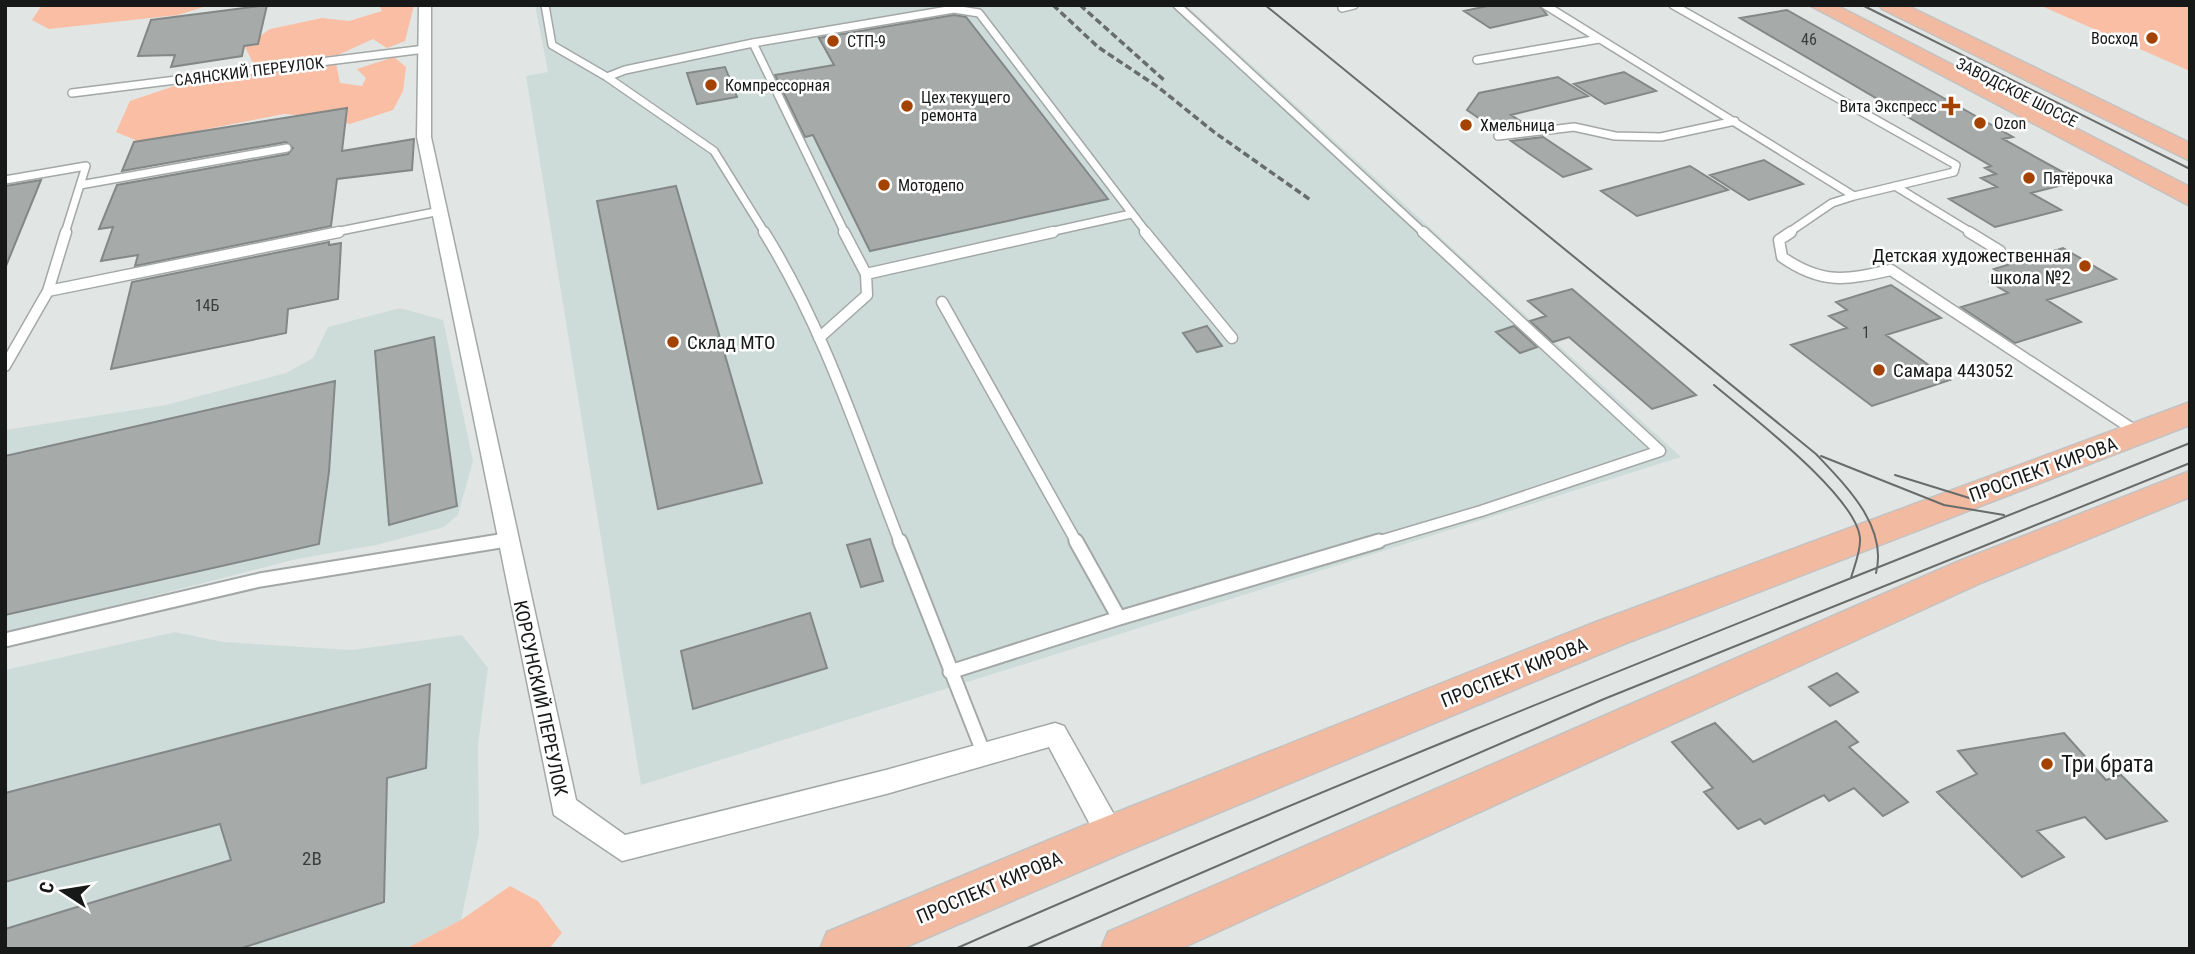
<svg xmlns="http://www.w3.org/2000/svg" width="2195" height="954" font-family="'Roboto Condensed',sans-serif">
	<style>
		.built { fill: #cedcd9 }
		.green { fill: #f9bea3 }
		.building { fill: #a6abaa; stroke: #838887; stroke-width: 2 }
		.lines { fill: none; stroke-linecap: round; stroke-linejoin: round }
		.service-far2-casing { stroke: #a3a8a6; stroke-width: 10 }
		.service-far1-casing { stroke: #a3a8a6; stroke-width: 13 }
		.service-casing { stroke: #a3a8a6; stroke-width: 17 }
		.minor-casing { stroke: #a3a8a6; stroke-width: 3 }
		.primary-casing { stroke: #c3c3c3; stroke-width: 3 }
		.service-far2 { stroke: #fff; stroke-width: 7 }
		.service-far1 { stroke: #fff; stroke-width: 10 }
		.service { stroke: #fff; stroke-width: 13 }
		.minor { fill: #fff; fill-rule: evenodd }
		.primary { fill: #f1baa1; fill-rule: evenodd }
		.tram { stroke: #686c6b; stroke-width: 2 }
		.rail { stroke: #686c6b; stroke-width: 3.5; stroke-dasharray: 7 3.5; stroke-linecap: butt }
		.poi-dot { fill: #a44200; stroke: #fff; stroke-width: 2.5 }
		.labels { text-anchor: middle; stroke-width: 5; stroke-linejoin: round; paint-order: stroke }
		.far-poi-label { font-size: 16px; fill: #171918; stroke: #fff; text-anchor: start }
		.number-label { font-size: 16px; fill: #3b3e3c }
		.far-street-label { font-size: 16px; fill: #171918; stroke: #fff }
		.poi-label { font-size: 19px; fill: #171918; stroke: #fff; text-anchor: start }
		.street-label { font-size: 19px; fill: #171918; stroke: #fff }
		.near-number-label { font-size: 19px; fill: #3b3e3c }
		.near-poi-label { font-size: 23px; fill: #171918; stroke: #fff; text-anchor: start }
	</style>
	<rect width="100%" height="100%" fill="#e1e6e5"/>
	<path class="built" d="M535,5H1186L1681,457L641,785L526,76L548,72Z
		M400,308L443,320L473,461L458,515L444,527L376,545L297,559L5,634V430L166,405L286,373L313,358L328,327Z
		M175,632L223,642L352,650L462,635L488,668L478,745L479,834L461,920L405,949H5V670Z"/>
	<path class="green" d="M42,5H210L178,15L49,29L32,20Z
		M379,5H414L405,41L387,48L373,39L338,55L253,63L245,47L270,29L322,18L349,21L382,11Z
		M2039,5H2190V71Z
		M394,57L406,67L403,91L393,110L350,124L323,117L284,114L140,142L116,132L130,101L216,72L336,63L340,83L362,86L366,78L357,69Z
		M510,886L538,901L562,933L549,949H405L461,920Z"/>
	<path class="building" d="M267,5L258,44L244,46L242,56L171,67L175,55L138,56L151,20Z
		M1492,5H1539L1547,15L1490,28L1464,11Z
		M1787,10L2013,137L2003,139L2079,181L2031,193L2061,210L1995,227L1949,199L1997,187L1981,178L1996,174L1985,168L1991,166L1740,18Z
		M954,15L966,17L1108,199L870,251L813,135L805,137L775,75L834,65L819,38Z
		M725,67L737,97L697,104L687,73Z
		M1624,72L1656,91L1605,104L1574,84Z
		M1558,77L1588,96L1511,115L1528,126L1496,130L1467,110L1479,93Z
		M347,108L342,151L414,139L412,170L337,179L331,226L135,266L138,255L101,261L113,227L99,229L117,185L288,154L293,148L286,142L122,171L134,142Z
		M1543,137L1591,169L1563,177L1511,141Z
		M1764,160L1803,184L1749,200L1710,175Z
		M1690,166L1728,190L1637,216L1601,191Z
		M41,180L6,266H5V186Z
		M676,186L762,483L658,509L597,201Z
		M329,242V245L341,243L338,299L288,309L286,333L111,369L132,282Z
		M2063,248L2116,279L2047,300L2081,322L2015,343L1961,307L2008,293L1990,282L2007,277L1994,269Z
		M1891,285L1941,318L1886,335L1950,380L1872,406L1791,345L1847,328L1829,316L1847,310L1836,302Z
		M1572,289L1696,395L1652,409L1569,337L1553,342L1530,321L1546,316L1528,301Z
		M1207,326L1222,346L1197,352L1183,333Z
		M1514,326L1537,347L1520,353L1496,332Z
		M434,337L457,506L389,525L375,351Z
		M335,381L329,472L319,544L5,615V456Z
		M870,539L883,581L861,587L847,545Z
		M810,613L827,668L693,709L681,651Z
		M1837,673L1858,692L1830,706L1809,687Z
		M430,684L426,768L387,778L384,902L239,949H5V929L231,860L220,824L5,882V793Z
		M1836,721L1858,742L1849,747L1908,802L1883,816L1854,788L1829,801L1824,795L1765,824L1760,819L1738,829L1704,792L1713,788L1672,742L1715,723L1753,762Z
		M2064,733L2106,780L2121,775L2167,821L2106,839L2085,817L2037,831L2064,857L2022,877L1937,792L1977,774L1958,751Z"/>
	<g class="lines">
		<defs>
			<path id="service-far2" d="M545,5L552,45L607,77L625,70L753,43L954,9L979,13L1147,233
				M1177,5L1424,233
				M1545,5L1854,196L1832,203L1788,233
				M1673,5L1956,165L1954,172L1854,196
				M1342,8L1354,5
				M753,43L845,233
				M1477,60L1599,39
				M607,77L714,151L765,233
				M72,93L425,49
				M1498,136L1574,127L1615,136L1661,137L1735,121
				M5,180L86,166L65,233
				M80,185L287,148
				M1895,186L1972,233
				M330,233L440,211
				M1045,233L1131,214"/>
			<path id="service-far1" d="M764,232C824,328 859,438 900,543
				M844,232L866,274L1053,232
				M1145,232L1232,338
				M1791,232L1779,240L1782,257C1822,285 1846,280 1891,270L2137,432
				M1969,232L2000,251
				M48,291L339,232
				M942,302L1077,543
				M819,338L867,295L866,274
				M5,366L48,291L66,232
				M490,543L508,540
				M1373,543L1481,511L1660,451L1423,232"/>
			<path id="service" d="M900,541L984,754
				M1119,618L1379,541
				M5,640L260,580L500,541
				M950,672L1119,618L1076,541"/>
			<path id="minor" d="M419,5H431V137L576,800L625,835L886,770L1055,723L1064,726L1121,827L1125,836L1121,845L1111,848L1101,845L1049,747L886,794L622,861L554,815L417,137Z"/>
			<path id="primary" d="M1809,5H1836L2190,187V206Z
				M1879,5H1906L2190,143V161L1882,9Z
				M2190,402V425L1624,644L1127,851L901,949H820L827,932L1095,821L1596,622Z
				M2190,471V497L1983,582L1180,949H1101L1108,932L1957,562Z"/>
		</defs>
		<use href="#service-far2" class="service-far2-casing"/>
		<use href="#service-far1" class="service-far1-casing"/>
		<use href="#service" class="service-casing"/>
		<use href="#minor" class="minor-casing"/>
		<use href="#primary" class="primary-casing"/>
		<use href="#service-far2" class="service-far2"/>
		<use href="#service-far1" class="service-far1"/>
		<use href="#service" class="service"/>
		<use href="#minor" class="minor"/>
		<use href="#primary" class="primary"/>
		<path class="tram" d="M1265,5L1816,454C1846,486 1888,526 1876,573
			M1862,5L2190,169
			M1714,385C1746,412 1862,500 1860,541C1860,553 1854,567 1851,578
			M1821,456L1944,505L2004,515
			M1895,475L1979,501
			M955,949C1362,770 1777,608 2190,443
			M1025,949L1604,699L2190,463"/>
		<path class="rail" d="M1053,5L1098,47L1158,87L1214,132L1312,201
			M1080,5L1164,80"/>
	</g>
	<g class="poi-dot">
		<circle cx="2152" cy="38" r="7"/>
		<circle cx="833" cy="41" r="7"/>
		<circle cx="711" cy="85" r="7"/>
		<circle cx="907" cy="106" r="7"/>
		<path d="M1947.5 95.5h7v7h7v7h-7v7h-7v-7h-7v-7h7z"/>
		<circle cx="1980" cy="123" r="7"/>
		<circle cx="1466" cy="125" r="7"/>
		<circle cx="2029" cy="178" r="7"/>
		<circle cx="884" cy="185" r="7"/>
		<circle cx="2085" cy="266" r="7"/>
		<circle cx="673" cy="342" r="7"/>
		<circle cx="1879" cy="370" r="7"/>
		<circle cx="2047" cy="764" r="7"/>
	</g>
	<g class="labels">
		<g class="far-poi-label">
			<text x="2138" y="44" text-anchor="end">Восход</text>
			<text x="847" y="47">СТП-9</text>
			<text x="725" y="91">Компрессорная</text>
			<text x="921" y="103">Цех текущего<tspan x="921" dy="18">ремонта</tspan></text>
			<text x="1937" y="112" text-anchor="end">Вита Экспресс</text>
			<text x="1994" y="129">Ozon</text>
			<text x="1480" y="131">Хмельница</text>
			<text x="2043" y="184">Пятёрочка</text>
			<text x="898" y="191">Мотодепо</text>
		</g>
		<g class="number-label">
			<text x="1809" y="45">46</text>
			<text x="207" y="311">14Б</text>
			<text x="1866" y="338">1</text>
		</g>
		<g class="far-street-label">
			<text transform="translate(249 71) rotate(-7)" y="6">САЯНСКИЙ ПЕРЕУЛОК</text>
			<text transform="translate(2017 92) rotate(27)" y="6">ЗАВОДСКОЕ ШОССЕ</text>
		</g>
		<g class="poi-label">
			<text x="2071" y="262" text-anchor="end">Детская художественная<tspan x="2071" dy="22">школа №2</tspan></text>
			<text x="687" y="349">Склад МТО</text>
			<text x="1893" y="377">Самара 443052</text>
		</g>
		<g class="street-label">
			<text transform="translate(2043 469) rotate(-20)" y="7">ПРОСПЕКТ КИРОВА</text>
			<text transform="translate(1514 672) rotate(-22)" y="7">ПРОСПЕКТ КИРОВА</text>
			<text transform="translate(541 698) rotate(78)" y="7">КОРСУНСКИЙ ПЕРЕУЛОК</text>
			<text transform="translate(989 887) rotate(-23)" y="7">ПРОСПЕКТ КИРОВА</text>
		</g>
		<g class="near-number-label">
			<text x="312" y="865">2В</text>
		</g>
		<g class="near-poi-label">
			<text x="2061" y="772">Три брата</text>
		</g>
	</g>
	<rect width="2195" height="954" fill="none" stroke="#171918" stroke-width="14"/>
	<g transform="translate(63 891) rotate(282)" stroke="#ffffff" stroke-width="5" paint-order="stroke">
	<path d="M0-5L12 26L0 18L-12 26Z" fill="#171918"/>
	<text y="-10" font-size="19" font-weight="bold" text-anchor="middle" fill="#171918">С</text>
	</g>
</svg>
